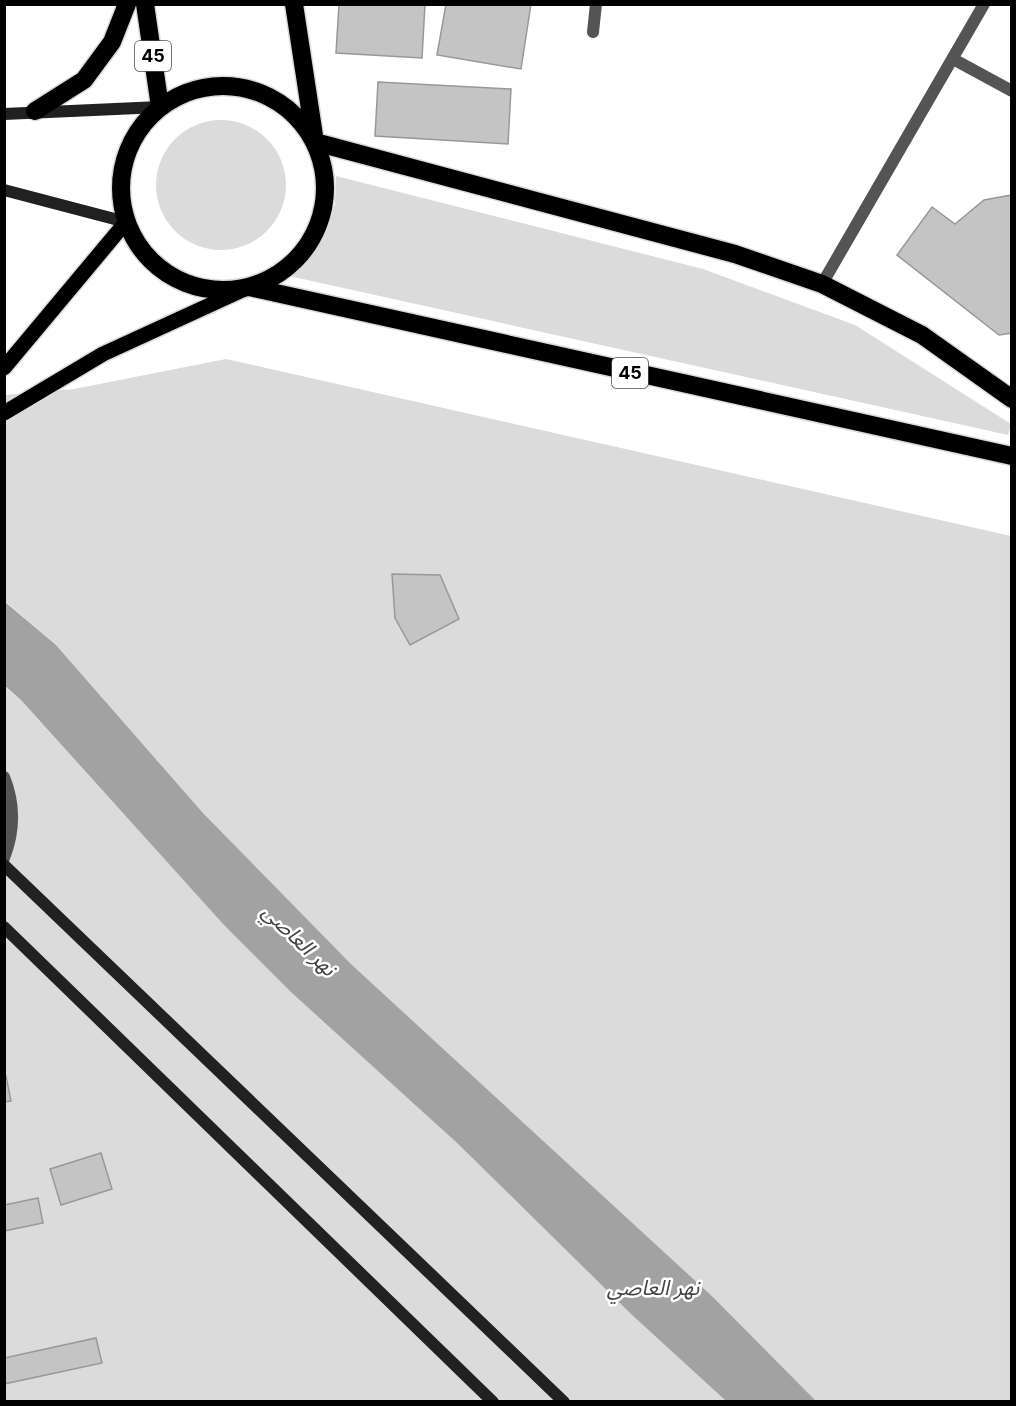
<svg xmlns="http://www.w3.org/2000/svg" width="1016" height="1406" font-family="Inter,'Noto Sans Arabic',sans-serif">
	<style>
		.green { fill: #dbdbdb }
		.water { fill: #a2a2a2 }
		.building { fill: #c4c4c4; stroke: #989898; stroke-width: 1.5 }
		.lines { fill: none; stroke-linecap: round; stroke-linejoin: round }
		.primary-casing { stroke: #dbdbdb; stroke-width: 18 }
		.highway-casing { stroke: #dbdbdb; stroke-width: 21 }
		.lane { stroke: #545454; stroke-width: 12 }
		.street { stroke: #545454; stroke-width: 12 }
		.secondary { stroke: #212121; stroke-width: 12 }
		.primary { stroke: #000; stroke-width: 15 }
		.highway { stroke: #000; stroke-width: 18 }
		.labels { text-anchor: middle; stroke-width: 5; stroke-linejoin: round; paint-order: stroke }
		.shield { fill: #fff; stroke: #4c4c4c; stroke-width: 1.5 }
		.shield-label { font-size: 18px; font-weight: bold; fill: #000 }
		.water-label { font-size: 21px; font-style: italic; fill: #434343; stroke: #fff }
	</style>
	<rect width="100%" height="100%" fill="#fff"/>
	<path class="green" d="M156 185a65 65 0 1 1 130 0a65 65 0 1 1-130 0Z
		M336,176L703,269L855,325L1011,424L1008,435L289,276L318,243L335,205Z
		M226,359L1011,536V1401H816L714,1298L351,964L203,813L56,645L5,601V395L74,389Z
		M4,686L21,700L223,924L456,1142L632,1315L726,1401H5Z"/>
	<path class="water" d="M4,601L56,645L203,813L351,964L714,1298L816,1401H726L632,1315L456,1142L291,992L223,924L21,700L5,686Z"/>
	<path class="building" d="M339,4H425L422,58L336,53Z
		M446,4H531L521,69L437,55Z
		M378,82L511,89L508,144L375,136Z
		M1012,195V333L999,335L897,255L932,207L955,224L984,200Z
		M392,574L440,575L459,619L410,645L395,618Z
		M4,1076H6L11,1101L4,1102Z
		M101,1153L112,1189L61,1205L50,1169Z
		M38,1198L43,1223L4,1231V1205Z
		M96,1338L102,1363L4,1384V1358Z"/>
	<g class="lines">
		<defs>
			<path id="primary" d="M4,368L126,222
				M4,413L103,354L249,287"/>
			<path id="highway" d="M145,4L160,107
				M294,4L315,142L735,254L822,284L922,335L1012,399
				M121 188a102 102 0 1 1 204 0a102 102 0 1 1-204 0Z
				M35,111L84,80L112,42L127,4
				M249,287L1012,456"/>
		</defs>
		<use href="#primary" class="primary-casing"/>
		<use href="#highway" class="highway-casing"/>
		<path class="lane" d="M4,777C15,804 15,830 4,858"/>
		<path class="street" d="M593,32L596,4
			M953,59L1012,91
			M822,284L984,4"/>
		<path class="secondary" d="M4,114L160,107
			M4,190L126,222
			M4,865L564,1402
			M4,927L493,1402"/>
		<use href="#primary" class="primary"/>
		<use href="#highway" class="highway"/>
	</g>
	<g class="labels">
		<g class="shield">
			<rect x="135" y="41" width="36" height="30" rx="4.5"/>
			<rect x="612" y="358" width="36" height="30" rx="4.5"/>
		</g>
		<g class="shield-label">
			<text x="153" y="62">45</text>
			<text x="630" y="379">45</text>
		</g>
		<g class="water-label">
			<text transform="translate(299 940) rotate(44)" y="7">نهر العاصي</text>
			<text x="653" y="1295">نهر العاصي</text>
		</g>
	</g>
	<rect width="1016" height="1406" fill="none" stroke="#000000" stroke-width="12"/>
</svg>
